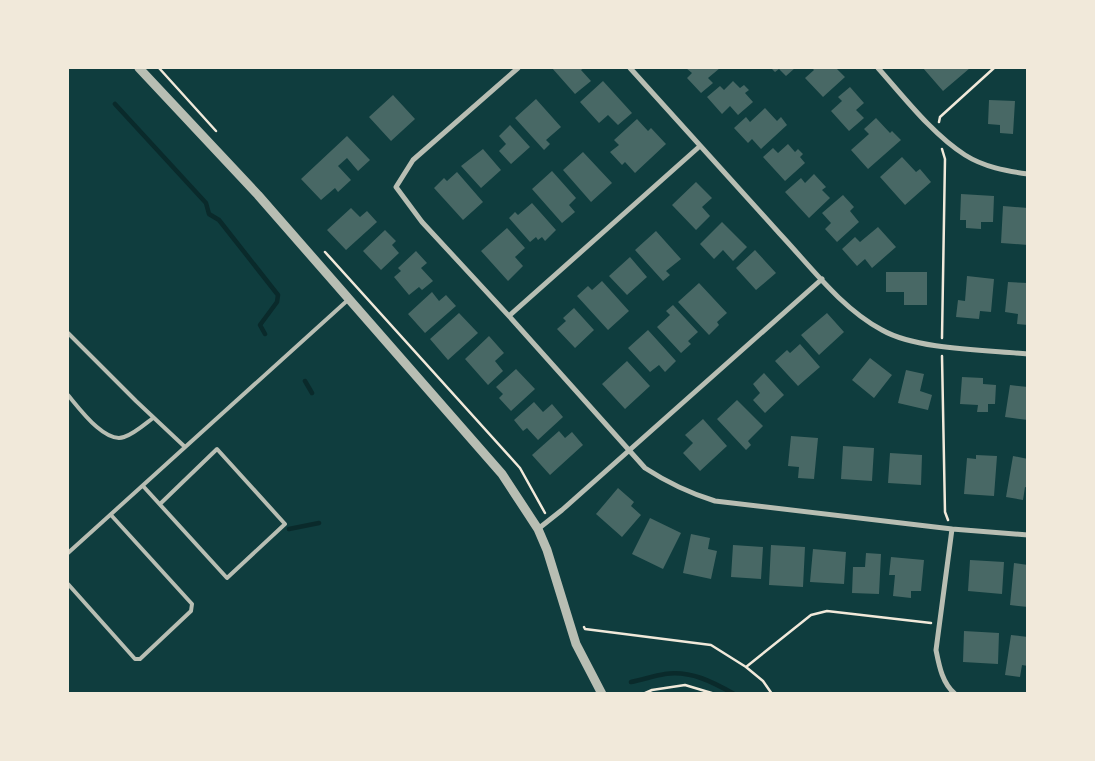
<svg xmlns="http://www.w3.org/2000/svg" width="1095" height="761" font-family="Rubik,sans-serif">
	<style>
		.lines { fill: none; stroke-linecap: round; stroke-linejoin: round }
		.stream { stroke: #0a2a2b; stroke-width: 4.5 }
		.building { fill: #486865 }
		.path { stroke: #f1e9da; stroke-width: 2.5 }
		.service { stroke: #b8beb3; stroke-width: 4 }
		.minor { stroke: #b8beb3; stroke-width: 5 }
		.tertiary { stroke: #b8beb3; stroke-width: 9 }
	</style>
	<rect width="100%" height="100%" fill="#0f3d3e"/>
	<g class="lines">
		<path class="stream" d="M115,104L206,203L209,214L219,220L278,295L277,302L260,325L265,334
			M305,381L312,393
			M289,529L319,523
			M631,682C642,680 653,676 665,674C690,670 713,682 734,694"/>
	</g>
	<path class="building" d="M552,68H584L581,70L591,81L575,94Z
		M686,68H720L708,78L713,83L701,93L687,78L692,73Z
		M773,68H795L786,76L779,69L775,72L772,69Z
		M812,68H836L845,77L823,97L805,78L814,70Z
		M923,68H970L943,91Z
		M603,81L632,113L618,125L608,115L599,123L580,102Z
		M733,81L740,88L744,85L749,90L745,93L753,102L738,115L730,106L722,114L707,97L720,86L724,90Z
		M850,87L864,103L856,110L864,118L849,131L831,111L842,101L838,97Z
		M393,95L415,119L391,141L369,117Z
		M536,99L561,127L546,140L550,144L544,150L515,118Z
		M989,100L1015,101L1013,134L1000,133V125L988,124Z
		M765,108L777,121L781,117L787,125L761,149L752,139L748,143L734,128L746,117L750,122Z
		M876,118L890,133L892,131L901,140L868,169L851,150L869,134L864,129Z
		M637,119L648,131L651,128L666,144L635,173L625,162L622,165L610,152L619,145L614,140Z
		M510,125L530,147L511,164L499,151L506,144L499,136Z
		M347,136L370,160L358,171L347,158L338,166L351,180L338,192L335,188L321,200L301,179Z
		M788,144L795,152L798,149L803,154L800,157L805,163L785,181L763,157L773,148L778,153Z
		M483,149L501,170L481,188L461,166Z
		M583,152L612,183L591,202L563,170Z
		M902,157L916,172L920,169L931,182L905,205L880,177Z
		M552,171L576,198L569,205L575,212L562,223L532,189Z
		M457,172L483,202L463,220L434,188L444,178L447,181Z
		M814,174L826,187L822,190L830,198L809,218L785,192L801,178L805,183Z
		M696,182L712,198L702,207L710,216L696,230L672,205Z
		M961,194L994,196L993,222H981V229L966,228V220H960Z
		M843,195L854,207L850,211L859,222L837,242L825,229L831,223L822,213Z
		M532,203L556,230L545,241L542,237L538,240L536,237L530,242L509,218L515,212L518,215Z
		M1003,206L1028,208V245L1001,243Z
		M351,208L360,217L367,211L377,222L346,250L327,230Z
		M722,222L747,247L733,261L723,250L714,259L700,244Z
		M878,227L896,247L872,268L865,259L857,266L842,249L855,237L860,242Z
		M507,228L525,248L515,257L523,266L508,281L481,251Z
		M385,230L396,241L392,245L399,253L381,270L363,251Z
		M656,231L681,259L666,271L670,275L663,281L635,250Z
		M755,250L776,273L756,290L736,268Z
		M416,251L427,263L421,268L433,281L422,290L419,287L409,295L394,277L401,271L398,268Z
		M630,257L647,277L627,295L609,276Z
		M886,272H927V305H904V292H886Z
		M967,276L994,279L991,312L980,311L979,319L956,317L958,300L965,301Z
		M602,281L629,311L608,330L577,296L588,286L592,290Z
		M1008,282L1028,283V325L1017,324L1018,314L1005,312Z
		M699,283L727,313L717,322L719,325L709,335L678,302Z
		M432,292L439,301L446,295L456,306L425,333L408,314Z
		M673,305L698,332L688,341L691,344L681,353L657,327L670,315L666,311Z
		M574,308L594,330L575,348L557,329L566,321L563,318Z
		M459,313L478,333L448,360L430,339Z
		M827,313L844,332L819,355L801,335Z
		M648,330L676,361L665,372L659,365L650,372L628,348Z
		M489,336L504,353L495,361L503,371L488,385L465,359Z
		M800,344L820,367L798,386L775,361L787,350L790,353Z
		M870,358L892,375L874,398L852,380Z
		M627,361L650,386L625,409L602,384Z
		M516,369L535,389L511,411L499,398L503,394L496,387Z
		M906,370L924,374L920,391L932,395L928,410L898,403Z
		M764,373L784,395L765,413L753,400L760,393L753,384Z
		M962,377L983,378V384L996,385L995,404H988V412H977L978,405L960,404Z
		M1010,385L1028,387V420L1005,417Z
		M737,400L763,426L748,441L751,445L746,450L717,419Z
		M534,402L543,412L552,404L563,417L538,440L527,428L523,431L514,420Z
		M703,419L727,446L700,471L683,453L693,443L685,435Z
		M559,431L565,438L572,432L583,445L550,475L532,455Z
		M791,436L818,438L814,479L798,478L799,467L788,466Z
		M843,446L874,448L872,481L841,479Z
		M890,453L922,455L921,485L888,483Z
		M976,455L997,456L994,496L964,494L967,458L976,459Z
		M1013,456L1028,459V488L1025,487L1023,500L1006,497Z
		M618,488L634,502L631,506L641,515L622,537L596,514Z
		M650,518L681,533L663,569L632,554Z
		M691,534L710,538L708,549L717,551L711,579L683,573Z
		M733,545L763,547L761,579L731,577Z
		M771,545L805,547L803,587L769,585Z
		M813,549L846,552L844,584L810,582Z
		M866,553L881,554L879,594L852,593L853,567H865Z
		M891,557L924,560L921,591H911V598L893,596L895,575H889Z
		M970,560L1004,562L1002,594L968,591Z
		M1014,563L1028,565V607L1010,605Z
		M964,631L999,633L998,664L963,662Z
		M1011,635L1028,637V666L1022,665L1020,677L1005,675Z"/>
	<g class="lines">
		<path class="path" d="M159,68L216,131
			M939,122L940,117L994,68
			M942,149L945,159L942,338
			M325,252L520,468L545,513
			M942,356L945,512L948,520
			M584,627L585,629L711,645L746,667L763,681L772,694
			M746,667L811,615L827,611L931,623
			M643,694L652,690L685,685L715,694"/>
		<path class="service" d="M68,333L136,401L185,447
			M68,395C79,408 105,444 124,437C134,434 145,424 153,418
			M143,486L227,578L285,524L217,449L160,504
			M68,553L349,299
			M68,584L135,659H140L191,611L192,604L111,515"/>
		<path class="minor" d="M518,68L413,160L396,187L422,222L509,316L645,468C668,483 689,493 715,501L952,529L1028,535
			M630,68C680,123 730,179 780,234C811,267 841,308 882,330C917,350 987,350 1028,354
			M878,68C903,96 933,135 965,155C984,167 1006,171 1028,174
			M509,316L700,146
			M538,529L562,510L822,279
			M952,529L936,650C939,665 942,683 955,694"/>
		<path class="tertiary" d="M139,68L258,195L502,474L538,529L547,550L576,644L602,694"/>
	</g>
	<rect width="1095" height="761" fill="none" stroke="#f1e9da" stroke-width="138"/>
</svg>
